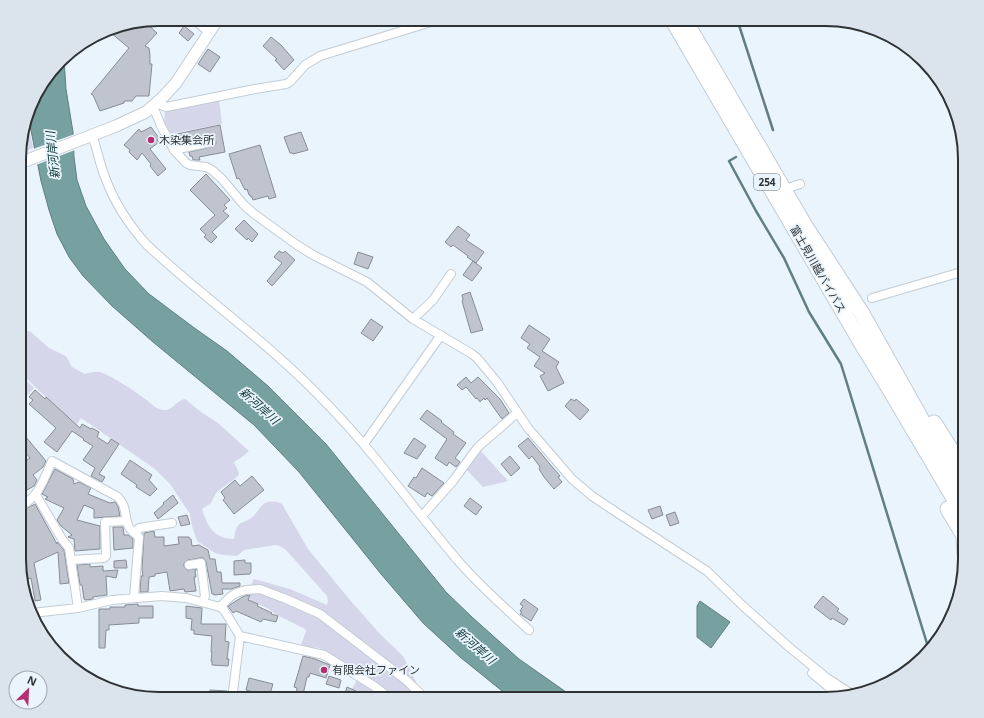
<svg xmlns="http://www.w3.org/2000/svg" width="984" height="718" font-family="'Open Sans','Noto Sans JP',sans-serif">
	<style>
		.green { fill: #d6d6ea }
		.water { fill: #77a0a0; stroke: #617f80 }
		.pier { fill: #eaf4fc }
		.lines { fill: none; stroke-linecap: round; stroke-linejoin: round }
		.stream { stroke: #617f80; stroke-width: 2.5 }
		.building { fill: #bfc4ce; stroke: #878c95 }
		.street-casing { stroke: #c2ccd4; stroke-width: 10 }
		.secondary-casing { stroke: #c2ccd4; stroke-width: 13 }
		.highway-casing { stroke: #c2ccd4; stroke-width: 17 }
		.street { stroke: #fff; stroke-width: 8 }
		.secondary { stroke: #fff; stroke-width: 11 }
		.highway { stroke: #fff; stroke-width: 15 }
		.poi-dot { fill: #b42e72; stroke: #eaf4fc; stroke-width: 1.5 }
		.labels { text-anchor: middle; stroke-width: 3.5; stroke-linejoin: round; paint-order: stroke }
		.shield { fill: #eaf4fc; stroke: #666c71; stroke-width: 1 }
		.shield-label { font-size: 10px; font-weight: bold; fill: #2e3235 }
		.poi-label { font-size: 11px; fill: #2e3235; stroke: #eaf4fc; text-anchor: start }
		.street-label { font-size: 11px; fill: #2e3235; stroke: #eaf4fc }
		.water-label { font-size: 12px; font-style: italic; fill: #0f3939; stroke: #eaf4fc }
		.rim { fill: none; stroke: #2e3235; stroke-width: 2 }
	</style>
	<rect width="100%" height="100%" fill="#eaf4fc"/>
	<path class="green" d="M219,99L222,124L169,134L164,124L165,111Z
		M27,118L33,148L20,153V141Z
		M20,329L31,332L49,348L66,356L72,367L85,374C89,373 95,371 100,372C116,378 134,391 148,401C152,405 158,410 164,410C173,411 175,401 185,399L201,412L218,423L249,451L242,457L234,462L239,473L238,476L216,493L211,503L202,509C208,527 213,538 234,539C235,535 235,530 237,527C240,522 244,522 248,520C261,514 259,495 282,504L308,549L350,600L380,634L403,656L408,665L419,688L421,699H396L393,696L381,699H352V689L360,675L357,671L319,648L303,646L301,645L306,631L305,629L275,614C269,607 258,604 249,601C251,593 249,587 254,579L290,589L327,605L328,601L327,596L286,550L280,546L275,545L244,550L237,556L223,555L215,553L197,541L192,526L190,514L170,484L155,469L81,418L77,424L54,405L26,378H20Z
		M22,380L27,381L34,388L20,403V383Z
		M481,451L508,481L483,487L466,469Z"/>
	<path class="water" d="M64,58L66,89L73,132L74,157L77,180L86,206L104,239L125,269L149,294L193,327L227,351L268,386L326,444L446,592L473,618L519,659L576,699H512L460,657L423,623L381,574L299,472L254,425L153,342L112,306L83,276L69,257L57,234L49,210L41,181L28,115L34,97Z
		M700,601L730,622L711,648L697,637V606Z"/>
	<path class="pier" d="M75,134V150L36,165L33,149Z"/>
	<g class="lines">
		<path class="stream" d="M737,19L773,130
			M736,157L729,161L756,211L784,258L809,312L841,364L929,650"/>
	</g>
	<path class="building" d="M145,22L157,33L145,46L149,48L150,56V64H152L149,96H136L132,101H124V103L100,111L93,95L91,94L129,48L111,33L115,28Z
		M184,26L194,34L188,41L179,33Z
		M271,37L281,45L294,60L284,70L275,60L277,59L263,46Z
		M208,49L220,57L210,72L198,64Z
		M220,125L225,152L199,157L200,160H193L192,156H190L189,152L214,146L216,143L215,138L210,137L187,142V140L175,141L172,135Z
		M151,127L159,138L157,140L159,142L150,149L166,169L158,176L150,166L151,164L142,153L137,160L129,152L130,150L124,145L139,129L141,132Z
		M301,132L308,150L293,154L292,153H290L284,137Z
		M260,145L276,197L269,199L268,196L253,200L252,197H251L250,195H249L247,189L245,190L239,178L237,179L229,154Z
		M206,174L230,200L224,205L227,208L223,211L229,216L212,232L217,237L211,243L204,237L206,235L200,229L215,215L190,190Z
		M244,220L258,234L252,242L248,238L247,240L235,229Z
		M458,226L470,235L466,240L484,252L476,263L467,257L468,256L453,245L451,247L445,242Z
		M279,251L283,253L285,251L295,260L272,286L267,281L282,263L274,257Z
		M358,252L373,257L368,269L354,264Z
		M473,261L482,268L472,281L463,275Z
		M470,292L483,330L471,333L462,301L463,300L462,295Z
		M371,319L383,327L373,341L361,333Z
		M529,325L550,339L542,351L559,362L556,367L564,383L548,391L540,376L545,373L534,366L540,357L527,348L530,344L521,338Z
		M466,377L471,383L478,377L500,399L509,413L502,419L487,398L485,400L484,398L480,402L477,398L476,399L466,387L462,390L457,385Z
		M35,390L45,399L46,397L80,428L82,424L91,429L92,428L99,432L97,437L108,444L111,439L119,444L99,474L105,477L102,482L91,476L95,468L83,460L93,446L83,440L84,439L72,431L57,452L44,442L56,428L29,404L33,400L29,397Z
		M571,399L575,401L576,399L589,410L580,420L565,406Z
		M427,410L442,421L441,422L454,432L453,434L466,443L455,458L460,462L456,467L449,462L447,466L435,458L447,439L420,419Z
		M20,430L46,461L43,467L33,475L37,480L34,486L20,494V465L30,458L23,449L26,446L20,440Z
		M414,438L426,446L417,459L404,453Z
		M528,438L560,476L558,477L562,482L554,489L544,477L539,469L540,467L532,456L529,459L518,446Z
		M510,456L520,468L511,476L501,464Z
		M130,460L152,475L149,480L157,489L150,496L136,487L137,485L121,474Z
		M422,468L444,483L432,496L427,493L425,497L408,486L414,477L416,478Z
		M55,469L73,479L74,484L79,482L91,488L88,494L110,503L115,502L118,506L120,516L94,518V509L84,505L77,520L100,526V549L75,551L74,539L68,537L72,535L61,526L57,520L64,508L45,499L48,497L42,494Z
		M252,476L264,490L234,514L223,500L225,498L221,492L235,480L240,486Z
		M173,495L178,503L158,519L154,513L164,504L163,503Z
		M470,498L482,507L476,515L464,506Z
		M35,504L57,544V542L64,550L69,583L60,584L58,552L34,563L41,600L35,601L31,578L28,579L20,552V512Z
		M660,506L663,515L652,519L648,510Z
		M675,512L679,523L670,526L666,515Z
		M187,515L190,524L181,526L178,517Z
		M113,527H123L124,535H128L133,539V548L114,550Z
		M154,531L155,537H164V546L179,544L178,537H189L190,539H191L192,546L199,545L208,550L210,559H215L217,572H221L222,583H240V586L232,589H222L223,594L214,595V594H212L206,562L203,558H200L188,560L184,563V566L187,570L196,569V571H195L196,577H194L196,591L185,592L184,589L170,591L167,572L155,574V576L149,577L148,592H140L141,576H143L142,569L144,533Z
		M126,560L127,568H114V561Z
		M245,560V563H251V572L250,574L234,575V561Z
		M90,564V567L103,566V571L118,570L116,578L106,576L107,595L93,597V599L85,600L84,599L82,585H80L77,565Z
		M250,595L248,600L258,604L257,606L272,613L271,614L278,616L276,622L263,619L261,622L236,611L233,613L228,606L244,596Z
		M823,596L839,609L837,611L848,619L844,625L832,618L831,620L814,607Z
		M524,599L538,609L531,621L520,614L522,612L520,611L523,606L520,604Z
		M138,604V606H153V618H139V623L109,625V630H106L105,648H99V609H110V607H125V605Z
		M186,606L202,608L201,624H226L225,641L229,642L227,659H229L228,666L212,665V661H211L212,652H211L212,636L194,634V630H191L192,619L186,618Z
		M303,656L315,659L330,665L326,678L310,673L309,677H307L302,699L296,697L297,688L294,687Z
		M329,676L341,680L339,688L326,684Z
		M249,678L273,684L269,697L264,696L263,698L256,697L257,693L246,690Z
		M347,687L356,691L353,699H343Z
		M210,690L227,691V697L210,696Z"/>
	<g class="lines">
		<defs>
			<path id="street" d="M193,19L209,32
				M157,103L166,107L255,89L286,84L290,82L305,65L320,56L441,19
				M153,106L161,126L168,139L174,150L186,163L190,165L206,167L212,170L222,179L243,204L253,213L297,245L313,255L367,282L413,319L472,354L477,358L497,382L528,428L572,479L592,496L619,514L707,571L743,606L789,647L827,678L850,693
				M94,141C98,153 100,165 105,177C114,202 129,225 147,245C206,300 273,346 328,405C376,454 415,511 460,563C481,587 505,608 529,630
				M174,150L211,142
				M782,190L800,184
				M872,298L965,271
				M413,319L433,300L451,274
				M364,444L441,335
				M36,495L62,539L69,548L78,608
				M20,506C39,498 44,478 52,461L118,497C127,507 124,514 128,525C129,530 136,534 139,537L134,597
				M422,516L453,481L478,447L517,413
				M135,533L139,528L172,523
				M72,560L104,558L106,556L105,522L127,521
				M189,565L201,563L205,596L203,601
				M20,568L30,607
				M220,607L230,597L236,593L246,590L260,589L286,599L320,614L406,680L426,699
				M32,613L78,608L112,600L162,596L186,598L220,607L224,610L240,636L232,699
				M240,636L324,655L374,686L391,699
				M812,673L839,696"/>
			<path id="secondary" d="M20,163L116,126L146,112L163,97L176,83L218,19"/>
			<path id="highway" d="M672,19L862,344L889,388L965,517
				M684,19L805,226L861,312L965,497
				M934,423L965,472
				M948,509L965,537
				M964,537L965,554"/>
		</defs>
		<use href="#street" class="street-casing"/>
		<use href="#secondary" class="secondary-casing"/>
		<use href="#highway" class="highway-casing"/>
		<use href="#street" class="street"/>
		<use href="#secondary" class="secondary"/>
		<use href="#highway" class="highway"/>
	</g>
	<g class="poi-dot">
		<circle cx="151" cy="140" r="4"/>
		<circle cx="324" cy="670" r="4"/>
	</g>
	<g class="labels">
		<rect class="shield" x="754" y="174" width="26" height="16" rx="3"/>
		<g class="shield-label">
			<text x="767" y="186">254</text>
		</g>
		<g class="poi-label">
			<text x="159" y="144">木染集会所</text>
			<text x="332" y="674">有限会社ファイン</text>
		</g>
		<g class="street-label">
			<text transform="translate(818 269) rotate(60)" y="4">富士見川越バイパス</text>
		</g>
		<g class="water-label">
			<text transform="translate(53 155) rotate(-96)" y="4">新河岸川</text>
			<text transform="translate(259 406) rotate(42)" y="4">新河岸川</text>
			<text transform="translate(475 646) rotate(41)" y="4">新河岸川</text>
		</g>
	</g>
	<path d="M0 0H984V718H0ZM159 26H825A133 133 0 0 1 958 159V559A133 133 0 0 1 825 692H159A133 133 0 0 1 26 559V159A133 133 0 0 1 159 26Z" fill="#dbe4ec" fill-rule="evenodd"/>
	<path class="rim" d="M159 26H825A133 133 0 0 1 958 159V559A133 133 0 0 1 825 692H159A133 133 0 0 1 26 559V159A133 133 0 0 1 159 26Z"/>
	<g transform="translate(28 690) rotate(24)"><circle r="19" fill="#eaf4fc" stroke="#9fa6ac"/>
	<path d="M0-3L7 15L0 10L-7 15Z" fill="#b42e72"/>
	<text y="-6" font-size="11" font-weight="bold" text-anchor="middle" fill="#2e3235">N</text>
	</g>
</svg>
